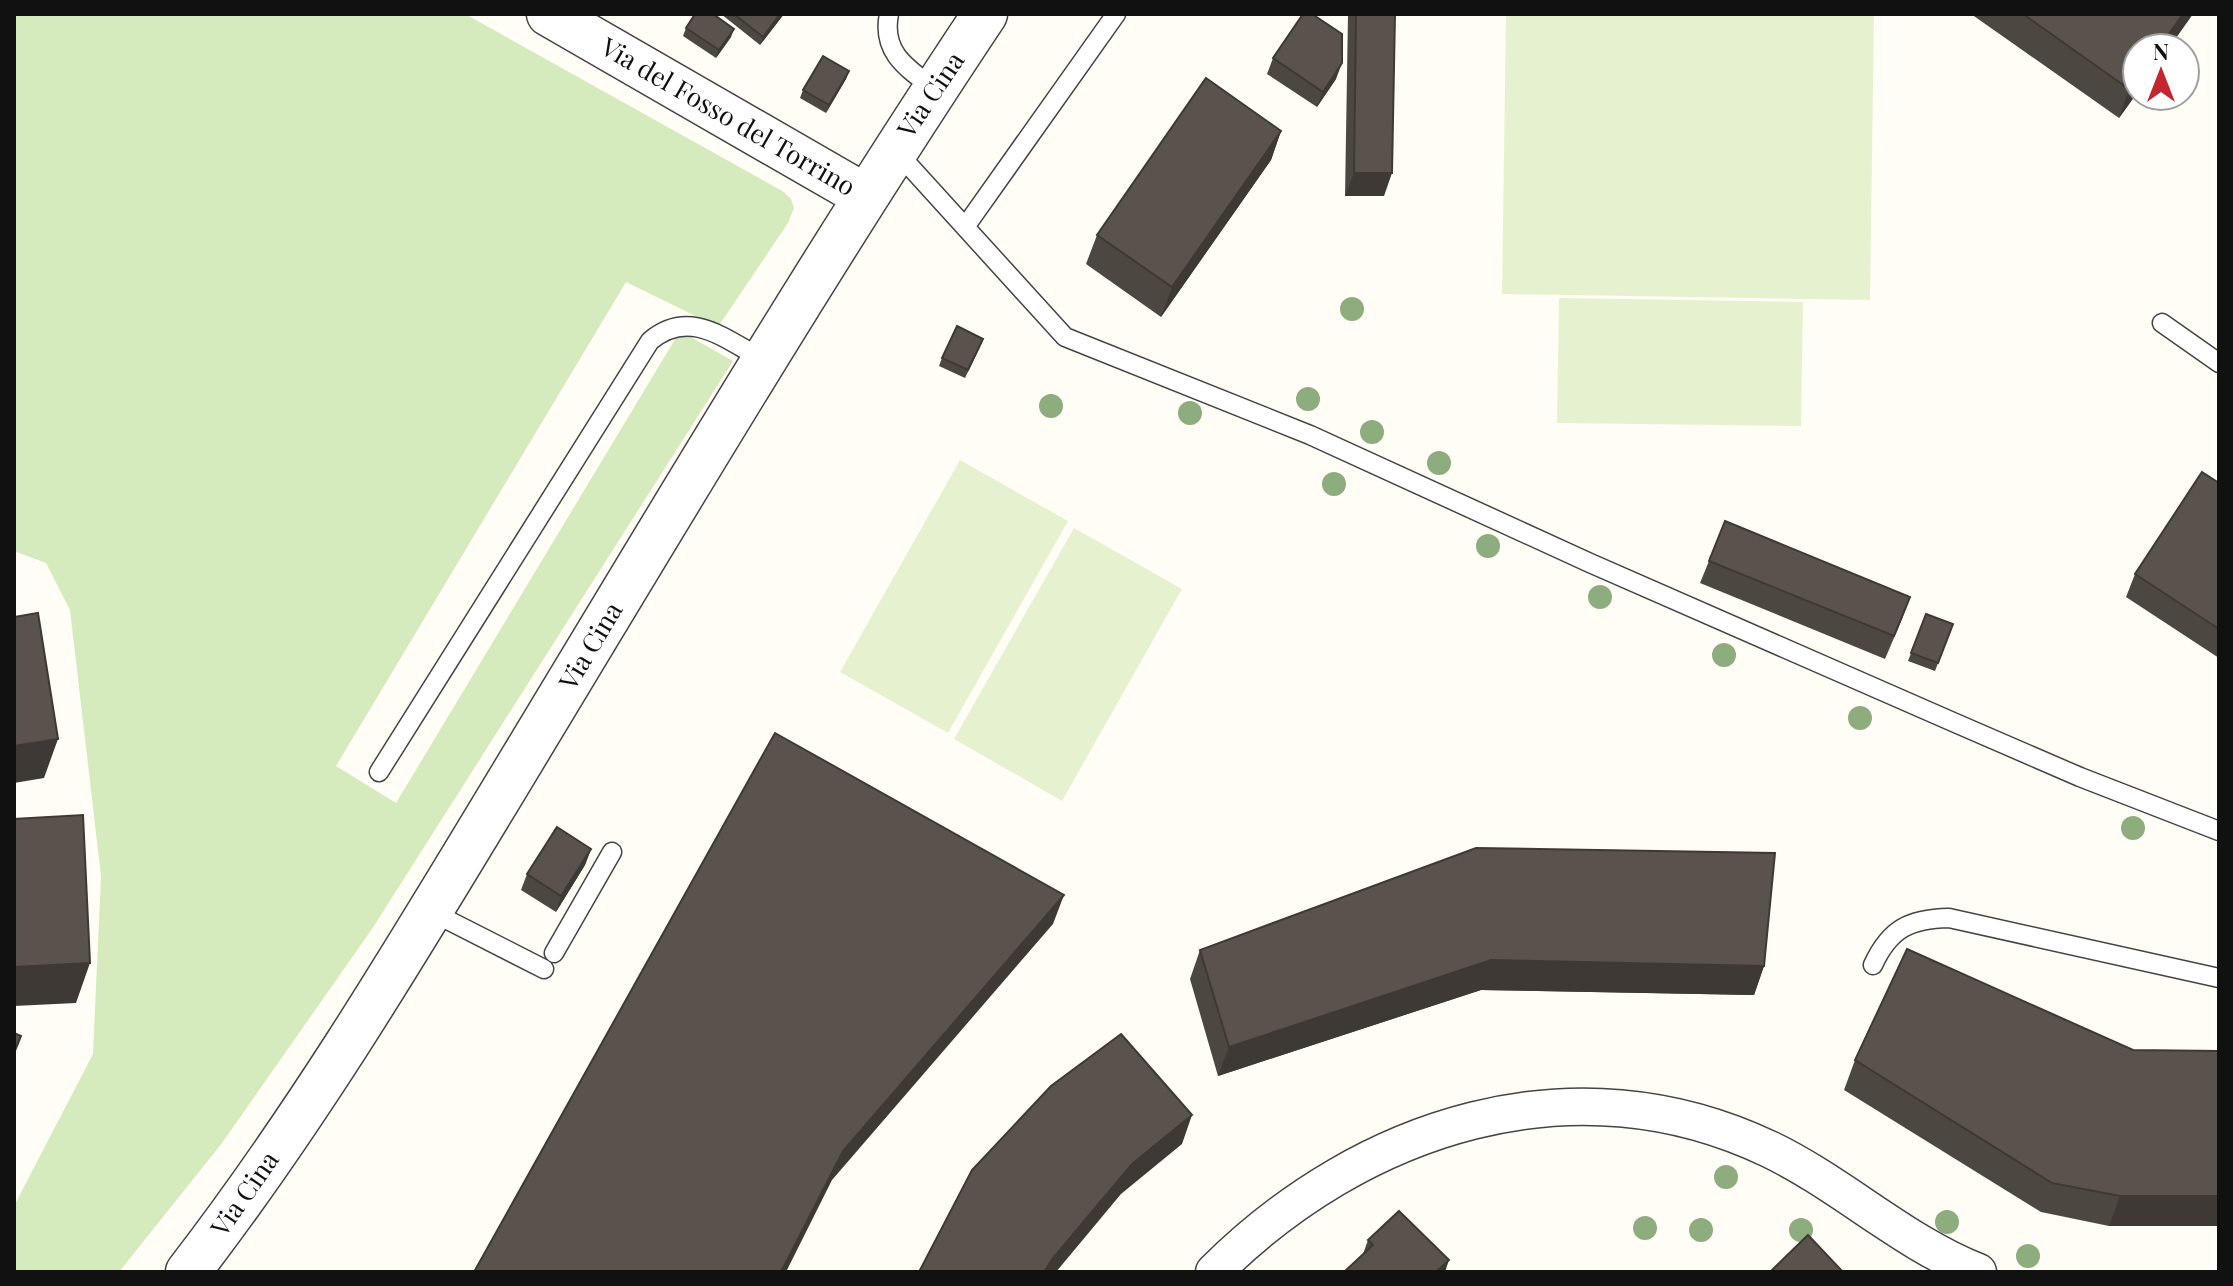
<svg xmlns="http://www.w3.org/2000/svg" width="2233" height="1286" font-family="'Playfair Display',serif">
	<style>
		.green { fill: #d5ebbd }
		.pitch { fill: #e6f2cf }
		.lines { fill: none; stroke-linecap: round; stroke-linejoin: round }
		.service-casing { stroke: #444; stroke-width: 21 }
		.minor-casing { stroke: #444; stroke-width: 39 }
		.tertiary-casing { stroke: #444; stroke-width: 47 }
		.service { stroke: #fff; stroke-width: 18 }
		.minor { stroke: #fff; stroke-width: 36 }
		.tertiary { stroke: #fff; stroke-width: 44 }
		.tree { fill: #8dad7f }
		.wall { fill: #4d4742 }
		.shaded-wall { fill: #3f3936 }
		.building { fill: #5a524d; stroke: #3f3936; stroke-width: 2 }
		.labels { text-anchor: middle; stroke-width: 8; stroke-linejoin: round; paint-order: stroke }
		.street-label { font-size: 26px; fill: #111; stroke: #fff }
	</style>
	<rect width="100%" height="100%" fill="#fffdf5"/>
	<path class="green" d="M14,14H465L784,192L791,199L794,208L788,223L718,327L626,282L336,766L396,803L680,331L733,361L372,929L222,1143L119,1272H14V1206L93,1054L101,876L70,610L46,563L14,551Z"/>
	<path class="pitch" d="M1506,14H1874L1870,300L1502,294Z
		M1559,298L1803,302L1801,426L1557,423Z
		M960,460L1068,521L948,733L840,672Z
		M1074,528L1182,589L1062,801L954,739Z"/>
	<g class="lines">
		<defs>
			<path id="service" d="M889,14C881,53 908,69 935,89
				M895,150L1065,337L1310,435L1590,563L1953,722L2080,777L2219,831
				M965,227L1116,14
				M2162,323L2219,363
				M379,772L650,341C690,307 726,340 764,360
				M430,911L544,969
				M554,953L612,852
				M1873,965C1890,928 1910,919 1949,918L2219,978"/>
			<path id="minor" d="M1214,1272C1361,1125 1574,1056 1769,1149C1842,1184 1902,1242 1978,1272"/>
			<path id="tertiary" d="M549,14L865,196
				M188,1272C313,1110 417,933 523,758C674,508 823,257 985,14"/>
		</defs>
		<use href="#service" class="service-casing"/>
		<use href="#minor" class="minor-casing"/>
		<use href="#tertiary" class="tertiary-casing"/>
		<use href="#service" class="service"/>
		<use href="#minor" class="minor"/>
		<use href="#tertiary" class="tertiary"/>
	</g>
	<g class="tree">
		<circle cx="1352" cy="309" r="12"/>
		<circle cx="1308" cy="399" r="12"/>
		<circle cx="1051" cy="406" r="12"/>
		<circle cx="1190" cy="413" r="12"/>
		<circle cx="1372" cy="432" r="12"/>
		<circle cx="1439" cy="463" r="12"/>
		<circle cx="1334" cy="484" r="12"/>
		<circle cx="1488" cy="546" r="12"/>
		<circle cx="1600" cy="597" r="12"/>
		<circle cx="1724" cy="655" r="12"/>
		<circle cx="1860" cy="718" r="12"/>
		<circle cx="2133" cy="828" r="12"/>
		<circle cx="1726" cy="1177" r="12"/>
		<circle cx="1947" cy="1222" r="12"/>
		<circle cx="1645" cy="1228" r="12"/>
		<circle cx="1701" cy="1230" r="12"/>
		<circle cx="1801" cy="1230" r="12"/>
		<circle cx="2028" cy="1256" r="12"/>
	</g>
	<path class="wall" d="M721,14H784L760,45Z
		M1348,14H1395L1384,196H1345Z
		M1971,14H2193L2137,48V93L2119,118Z
		M686,28L731,37L716,58L683,36Z
		M1273,58L1336,79L1317,107L1267,74Z
		M849,71L846,79L826,113L800,98L803,90Z
		M1281,131L1271,160L1161,317L1086,264L1097,235Z
		M980,347L965,378L939,366L942,358Z
		M2219,483V658L2126,597L2135,574Z
		M1709,561L1910,597L1885,659L1700,583Z
		M1926,614L1953,624L1935,671L1908,661Z
		M591,849L585,865L556,912L521,890L527,874Z
		M1200,950L1764,966L1754,995L1481,990L1218,1076L1190,979Z
		M2133,1050L2219,1226H2109L2041,1212L1844,1090L1855,1060Z
		M1368,1240L1445,1272L1363,1254Z"/>
	<path class="shaded-wall" d="M780,14H784L760,45L763,37Z
		M2183,14H2193L2169,48H2159Z
		M734,29L731,37L716,58L719,50Z
		M1342,63L1336,79L1317,107L1323,92Z
		M849,71L846,79L826,113L829,105Z
		M2137,78V93L2119,118L2129,89Z
		M1281,131L1271,160L1161,317L1172,287Z
		M1354,173H1392L1384,196H1345Z
		M1910,597L1902,619L1885,659L1894,636Z
		M58,739L44,778L14,783V746Z
		M591,849L585,865L556,912L561,896Z
		M1064,895L1053,924L832,1180L786,1272H781L843,1151Z
		M1491,960L1764,966L1754,995L1481,990L1218,1076L1229,1047Z
		M90,963L76,1003L14,1006V967Z
		M1192,1115L1182,1144L1121,1194L1056,1272H1044L1053,1258L1132,1164Z
		M2120,1196H2219V1226H2109Z
		M1449,1260L1445,1272H1436Z"/>
	<path class="building" d="M695,14H713L734,29L719,50L686,28Z
		M734,14H780L763,37Z
		M1303,14H1312L1342,34V63L1323,92L1273,58Z
		M1356,14H1395L1392,173H1354Z
		M2023,14H2183L2159,48H2137V78L2129,89Z
		M823,56L849,71L829,105L803,90Z
		M1206,78L1281,131L1172,287L1097,235Z
		M957,326L983,339L968,370L942,358Z
		M2202,472L2219,483V629L2135,574Z
		M1725,521L1910,597L1894,636L1709,561Z
		M38,613L58,739L14,746V617Z
		M1926,614L1953,624L1938,663L1911,653Z
		M775,733L1064,895L843,1151L781,1272H474Z
		M83,815L90,963L14,967V819Z
		M557,827L591,849L561,896L527,874Z
		M1476,848L1775,853L1764,966L1491,960L1229,1047L1200,950Z
		M1907,949L2133,1050L2219,1051V1196H2120L2052,1183L1855,1060Z
		M14,1033L21,1036L14,1053Z
		M1121,1034L1192,1115L1132,1164L1053,1258L1044,1272H919L972,1170L1051,1086Z
		M1399,1211L1449,1260L1436,1272H1344L1373,1245L1368,1240Z
		M1808,1235L1843,1272H1770Z"/>
	<g class="labels">
		<g class="street-label">
			<text transform="translate(931 95) rotate(-56)" y="9">Via Cina</text>
			<text transform="translate(728 117) rotate(30)" y="9">Via del Fosso del Torrino</text>
			<text transform="translate(591 646) rotate(-59)" y="9">Via Cina</text>
			<text transform="translate(245 1194) rotate(-55)" y="9">Via Cina</text>
		</g>
	</g>
	<rect width="2233" height="1286" fill="none" stroke="#111111" stroke-width="32"/>
	<g transform="translate(2161 72)"><circle r="38" fill="#ffffff" stroke="#a0a0a0" stroke-width="2"/>
	<path d="M0-6L14 30L0 20L-14 30Z" fill="#c4262e"/>
	<text y="-12" font-size="22" font-weight="bold" text-anchor="middle" fill="#111111">N</text>
	</g>
</svg>
